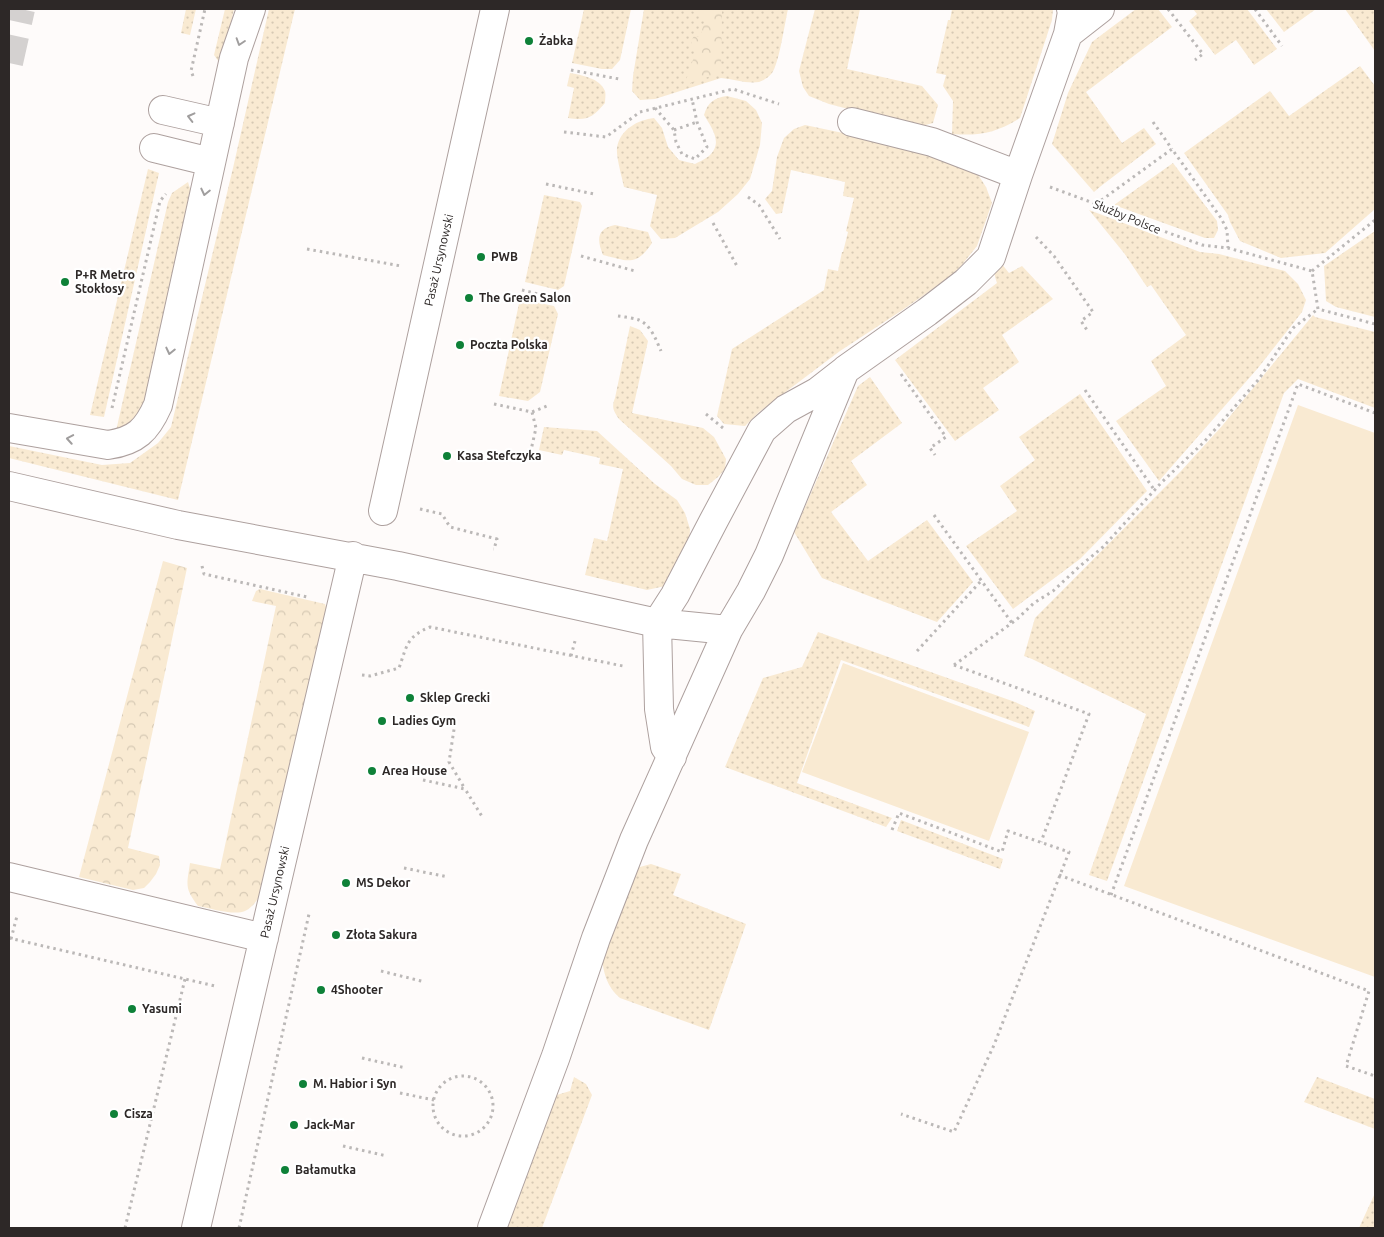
<svg xmlns="http://www.w3.org/2000/svg" width="1384" height="1237" font-family="Ubuntu,sans-serif">
	<style>
		.grass { fill: url(#grass-dots) }
		.forest { fill: url(#forest-crowns) }
		.pitch { fill: #f9ead2 }
		.lines { fill: none; stroke-linecap: round; stroke-linejoin: round }
		.minor-tunnel { stroke: #d4d1d0; stroke-width: 28; stroke-dasharray: 28 14; stroke-linecap: butt }
		.minor-casing { stroke: #ada09e; stroke-width: 30 }
		.path { stroke: #bbb8b7; stroke-width: 3; stroke-dasharray: 2.5 4; stroke-linecap: butt }
		.minor { stroke: #fff; stroke-width: 28 }
		.oneway { stroke: #a09e9e }
		.poi-dot { fill: #0e8138; stroke: #fff; stroke-width: 2 }
		.labels { text-anchor: middle; stroke-width: 4.5; stroke-linejoin: round; paint-order: stroke }
		.poi-label { font-size: 12px; font-weight: bold; fill: #2d2827; stroke: #fff; text-anchor: start }
		.street-label { font-size: 12px; fill: #2d2827; stroke: #fff }
	</style>
	<defs>
		<pattern id="grass-dots" width="8" height="8" patternUnits="userSpaceOnUse" patternTransform="scale(1.25)"><rect width="8" height="8" fill="#f9ead2"/><path d="M2 2h.1M6 6h.1" fill="none" stroke="#d6c9b4" stroke-width="1.8" stroke-linecap="round"/></pattern>
		<pattern id="forest-crowns" width="20" height="18" patternUnits="userSpaceOnUse" patternTransform="scale(1.25)"><rect width="20" height="18" fill="#f9ead2"/><path d="M2 6a3 3 0 1 1 6 0M12 15a3 3 0 1 1 6 0" fill="none" stroke="#d6c9b4"/></pattern>
	</defs>
	<rect width="100%" height="100%" fill="#fefbfa"/>
	<path class="grass" d="M186,9H196L190,35L181,33Z
		M225,9H234L221,65L214,55Z
		M269,9H295L178,500L9,458V446L102,465L130,463L158,443L171,427L233,168Z
		M584,9H631L620,60L612,69H602L572,63Z
		M644,9H788C785,22 779,64 772,73C769,77 763,81 759,82C747,84 733,79 721,78L655,99L640,100L632,91L633,76Z
		M815,9H860L847,69L922,86L938,105L933,123L918,127L829,104L809,96L803,87L799,71Z
		M952,9H1053L1052,20L1020,118C996,133 980,136 952,134L953,101L943,86L946,75L936,73L948,20H950Z
		M1136,9H1158L1172,27L1086,92L1122,143L1144,128L1156,144L1101,186L1094,192L1052,144L1068,93L1092,42Z
		M1193,9H1247L1277,49L1254,65L1236,40L1215,55L1189,21L1197,14Z
		M1266,9H1316L1284,32Z
		M1345,9H1375V51Z
		M1360,66L1375,86V209L1325,253L1281,258L1240,241L1230,222L1228,215L1184,153L1270,91L1289,116Z
		M570,73C581,75 600,78 605,91C606,94 605,100 605,103C592,118 587,121 568,118L574,88L567,86Z
		M727,96L746,101L756,110L762,123L760,145L750,179L738,194L718,212L675,238L661,239L650,226L657,195L624,187C622,177 616,157 617,148C620,129 638,120 654,118L662,128L668,147L679,160L695,164C699,162 705,159 709,156C724,143 711,127 704,115C708,102 714,98 727,96Z
		M805,125L933,152L977,173L986,187L992,203L977,246L961,266L947,279L901,311L840,351L759,412L745,426L724,424L717,416L732,349L824,290L828,269L838,271L842,252H843L848,232L846,231L854,198L843,196L845,182L791,170L782,213L776,214L765,199L772,191L777,157L784,138L794,129Z
		M1173,163L1217,221L1218,230L1214,238H1205L1114,205Z
		M148,169L159,173L104,417L90,415Z
		M188,182L192,195L143,410L132,425L116,431L168,202L172,193Z
		M544,195L580,202L582,206L564,286L558,290L525,282Z
		M1089,210L1200,252L1219,254L1285,271L1298,284L1306,300L1302,312L1258,368L1159,481L1116,421L1166,386L1151,361L1186,335L1151,285L1147,287L1124,253Z
		M615,225L648,232L652,243C636,267 628,261 603,255C597,240 596,229 615,225Z
		M1375,231V317L1336,307L1326,301L1324,266Z
		M1001,263L1009,273L1022,266L1053,299L1002,335L1019,362L983,388L999,410L955,441L895,360L997,283C993,272 994,271 1001,263Z
		M520,299L554,306L558,314L540,392L528,401L499,396Z
		M1313,315L1315,317L1375,332V408L1298,379L1284,393L1107,881L1089,875L1146,714L1032,659L1024,656L1035,618L1181,471L1222,426Z
		M630,326L640,330L648,341L632,413L703,428L714,437L726,459L725,469L718,477L708,485H696L682,479L671,466L619,419C614,411 611,408 615,398Z
		M870,377L902,423L851,461L867,485L831,512L868,561L927,520L973,582L937,622L822,578L794,532L858,386Z
		M1080,394L1147,491L1080,559L1013,609L966,546L1017,511L1000,486L1035,460L1019,437Z
		M544,427L597,431L655,484L677,500L685,513L690,529L689,547L665,586L647,590L585,575L594,538L607,541L623,469L599,464L600,458L564,450L562,455L539,450Z
		M818,632L1015,702L1035,711L1029,727L841,660L797,783L892,818L886,827L725,767L763,678L802,667Z
		M901,820L1003,859L1000,869L897,831Z
		M651,864L681,874L673,895L746,924L709,1030L620,998C607,987 603,973 602,956L636,868Z
		M574,1077L586,1084L592,1095L542,1228H503L550,1097L570,1091Z
		M1317,1077L1375,1099V1129L1304,1102Z
		M1375,1193V1228H1359Z"/>
	<path class="forest" d="M695,9H722L721,72L684,86L695,54L691,41L694,36L700,37L706,16L692,11Z
		M163,561L187,568L128,848L159,856L160,865L156,874L150,882L144,888L133,890L79,877Z
		M260,589L325,604L327,610L262,893C257,900 253,907 245,911C234,916 210,908 198,906C184,887 187,885 190,863L220,869L276,606L252,601L256,591Z"/>
	<path class="pitch" d="M1298,405L1375,433V977L1124,886Z
		M843,663L1029,732L989,841L802,772Z"/>
	<g class="lines">
		<path class="minor-tunnel" d="M9,63L21,9"/>
		<defs>
			<path id="minor" d="M1068,34L1100,9
				M163,110L220,123
				M852,122L932,142L1018,175
				M154,148L211,162
				M9,428L108,445C136,441 147,430 158,405L234,58L251,9
				M9,486L178,525L398,566L657,623L728,630
				M383,511L495,9
				M672,757L665,747L659,709L657,623L675,595L713,522L762,430L786,409L817,392L844,371
				M9,877L264,938
				M196,1228L353,556
				M492,1228L556,1056L596,938L634,840L728,630L751,591L769,555L845,370L927,312L966,282L991,257L1018,175L1068,34L1072,12L1071,9"/>
		</defs>
		<use href="#minor" class="minor-casing"/>
		<path class="path" d="M1168,9L1203,54L1195,60
			M1255,9L1282,46
			M571,70L619,79
			M193,76L191,71L205,9
			M655,108L674,130L676,142L682,154L695,159L707,147L697,122L692,99
			M1153,122L1172,149
			M674,130L697,122
			M564,132L606,137L640,112L733,89L779,104
			M546,184L594,194
			M1050,187L1096,204L1111,212L1202,245L1228,248L1312,271L1318,309L1375,324
			M748,197L759,205L780,239
			M1096,204L1172,149L1221,218L1227,230L1228,248
			M713,223L737,266
			M1036,237L1054,256L1093,312L1081,321L1087,330
			M307,249L401,266
			M581,256L635,271
			M1312,271L1375,220
			M522,290L571,302
			M618,316C625,317 633,318 639,320C651,325 656,340 661,351
			M901,374L946,437L930,448L935,455
			M1085,390L1155,491
			M494,404L532,412L547,406
			M112,408L160,201L166,194
			M706,414L723,428
			M529,459L536,428L532,412
			M420,509L442,514L450,527L497,539L494,549H493
			M934,515L1012,623
			M202,566L204,574L307,597
			M917,651L981,581
			M571,656L575,641
			M954,665L1016,620L1034,603L1053,591L1080,566L1103,547L1161,483L1204,442L1259,379L1293,328L1318,309
			M954,665L1089,714L1041,842
			M362,675L370,676L399,668C407,646 406,637 430,627L623,666
			M455,723L449,762L465,789
			M423,780L465,789L483,818
			M892,830L899,813L1002,852L1008,831L1069,852L994,1045L954,1132L901,1114
			M404,868L448,877
			M1059,875L1369,991L1346,1066L1375,1076
			M1111,895L1298,384L1375,413
			M9,938L215,986
			M11,939L17,916
			M381,971L425,982
			M362,1058L406,1068
			M433 1106a30 30 0 1 1 60 0a30 30 0 1 1-60 0Z
			M400,1093L434,1100
			M343,1146L387,1156
			M125,1228L185,979
			M239,1228L309,914"/>
		<use href="#minor" class="minor"/>
	</g>
	<defs><path id="oneway-chevron" d="M-2-3.5L2.5 0L-2 3.5" fill="none" stroke-width="1.6" stroke-linecap="round" stroke-linejoin="round" transform="scale(1.25)"/></defs>
	<g class="oneway">
		<use href="#oneway-chevron" transform="translate(240 42) rotate(108)"/>
		<use href="#oneway-chevron" transform="translate(191 117) rotate(-166)"/>
		<use href="#oneway-chevron" transform="translate(205 192) rotate(103)"/>
		<use href="#oneway-chevron" transform="translate(170 351) rotate(103)"/>
		<use href="#oneway-chevron" transform="translate(70 439) rotate(-170)"/>
	</g>
	<g class="poi-dot">
		<circle cx="529" cy="41" r="5"/>
		<circle cx="481" cy="257" r="5"/>
		<circle cx="65" cy="282" r="5"/>
		<circle cx="469" cy="298" r="5"/>
		<circle cx="460" cy="345" r="5"/>
		<circle cx="447" cy="456" r="5"/>
		<circle cx="410" cy="698" r="5"/>
		<circle cx="382" cy="721" r="5"/>
		<circle cx="372" cy="771" r="5"/>
		<circle cx="346" cy="883" r="5"/>
		<circle cx="336" cy="935" r="5"/>
		<circle cx="321" cy="990" r="5"/>
		<circle cx="132" cy="1009" r="5"/>
		<circle cx="303" cy="1084" r="5"/>
		<circle cx="114" cy="1114" r="5"/>
		<circle cx="294" cy="1125" r="5"/>
		<circle cx="285" cy="1170" r="5"/>
	</g>
	<g class="labels">
		<g class="poi-label">
			<text x="539" y="45">Żabka</text>
			<text x="491" y="261">PWB</text>
			<text x="75" y="279">P+R Metro<tspan x="75" dy="14">Stokłosy</tspan></text>
			<text x="479" y="302">The Green Salon</text>
			<text x="470" y="349">Poczta Polska</text>
			<text x="457" y="460">Kasa Stefczyka</text>
			<text x="420" y="702">Sklep Grecki</text>
			<text x="392" y="725">Ladies Gym</text>
			<text x="382" y="775">Area House</text>
			<text x="356" y="887">MS Dekor</text>
			<text x="346" y="939">Złota Sakura</text>
			<text x="331" y="994">4Shooter</text>
			<text x="142" y="1013">Yasumi</text>
			<text x="313" y="1088">M. Habior i Syn</text>
			<text x="124" y="1118">Cisza</text>
			<text x="304" y="1129">Jack-Mar</text>
			<text x="295" y="1174">Bałamutka</text>
		</g>
		<g class="street-label">
			<text transform="translate(1127 217) rotate(22)" y="4">Służby Polsce</text>
			<text transform="translate(439 260) rotate(-77)" y="4">Pasaż Ursynowski</text>
			<text transform="translate(275 892) rotate(-77)" y="4">Pasaż Ursynowski</text>
		</g>
	</g>
	<rect width="1384" height="1237" fill="none" stroke="#2d2827" stroke-width="20"/>
</svg>
